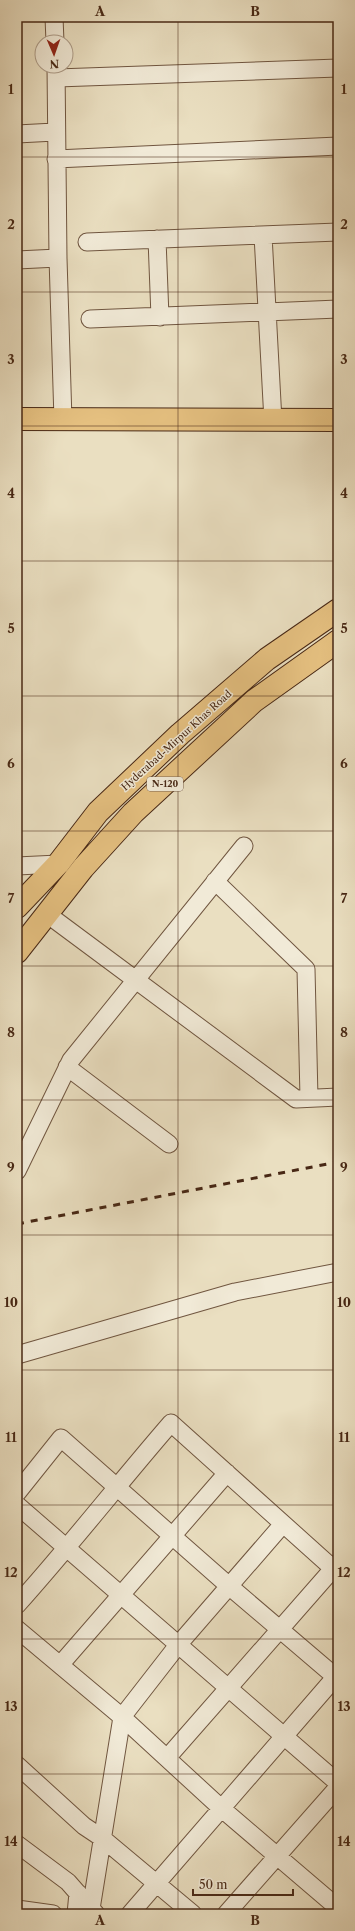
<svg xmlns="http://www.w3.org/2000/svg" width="355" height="1931" font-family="'Libre Caslon Text',serif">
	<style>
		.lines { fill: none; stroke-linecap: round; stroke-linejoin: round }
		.minor-casing { stroke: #705640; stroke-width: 19 }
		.major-casing { stroke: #482815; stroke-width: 24 }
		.highway-casing { stroke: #482815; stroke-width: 24 }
		.minor { stroke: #f1ead7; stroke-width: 17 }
		.major { stroke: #e5c080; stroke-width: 22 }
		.highway { stroke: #e5c080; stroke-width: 22 }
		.rail { stroke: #482815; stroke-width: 3; stroke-dasharray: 7 7; stroke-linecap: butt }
		.grid { fill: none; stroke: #482815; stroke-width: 1; stroke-opacity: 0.55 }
		.labels { text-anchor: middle; stroke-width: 3; stroke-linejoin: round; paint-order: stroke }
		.shield { fill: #f1ead7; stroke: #7b624f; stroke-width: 1 }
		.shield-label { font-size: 9px; font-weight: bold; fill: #482815 }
		.street-label { font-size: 10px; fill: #482815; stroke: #f1ead7 }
		.neatline { fill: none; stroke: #482815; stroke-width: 1.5 }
		.grid-label { font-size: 13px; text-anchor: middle; font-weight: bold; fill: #482815 }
	</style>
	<rect width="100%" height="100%" fill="#eadfc1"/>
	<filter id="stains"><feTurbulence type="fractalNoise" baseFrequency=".005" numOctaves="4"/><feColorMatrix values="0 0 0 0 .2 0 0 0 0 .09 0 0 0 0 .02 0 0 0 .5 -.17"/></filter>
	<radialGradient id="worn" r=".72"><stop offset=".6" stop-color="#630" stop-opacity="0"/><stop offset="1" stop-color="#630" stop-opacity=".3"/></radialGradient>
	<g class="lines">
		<defs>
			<path id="minor" d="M54,17L55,42
				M56,66L58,258L63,420
				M57,78L338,68
				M17,134L55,132
				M56,159L338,146
				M263,235L273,421
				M157,239L160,317
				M87,242L338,232
				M17,260L58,258
				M90,319L338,309
				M17,866L58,864
				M215,881L306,969L309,1098
				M47,914L296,1099L338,1097
				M67,1067L169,1144
				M17,1171L71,1060L244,846
				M17,1355L235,1292L338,1272
				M17,1493L61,1438L229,1586L338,1679
				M17,1505L338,1783
				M17,1605C70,1546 119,1483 171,1423L338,1573
				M17,1629L122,1717L221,1808L338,1908
				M60,1665L227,1473
				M167,1758L338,1563
				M17,1765L84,1826L102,1838L193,1914
				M17,1844L68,1882L96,1914
				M17,1909L53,1914
				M91,1909L122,1717L178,1645L283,1524
				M76,1914L78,1893
				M130,1914L338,1674
				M226,1914L338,1787"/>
			<path id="major" d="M17,419L338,420"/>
			<path id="highway" d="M17,907L58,864L98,812L180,734L267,659L338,610
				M17,952L83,868L133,813L254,701L338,641"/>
		</defs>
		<use href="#minor" class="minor-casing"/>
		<use href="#major" class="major-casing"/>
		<use href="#highway" class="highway-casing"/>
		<use href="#minor" class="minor"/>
		<use href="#major" class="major"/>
		<use href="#highway" class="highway"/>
		<path class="rail" d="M17,1224L338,1162"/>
	</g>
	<path class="grid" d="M178,17V1914M17,157H338M17,292H338M17,426H338M17,561H338M17,696H338M17,831H338M17,966H338M17,1100H338M17,1235H338M17,1370H338M17,1505H338M17,1639H338M17,1774H338"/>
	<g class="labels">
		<rect class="shield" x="147" y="777" width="36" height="14" rx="3"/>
		<g class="shield-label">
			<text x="165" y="787">N-120</text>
		</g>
		<g class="street-label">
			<text transform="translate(176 740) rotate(-42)" y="4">Hyderabad-Mirpur Khas Road</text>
		</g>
	</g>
	<rect width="355" height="1931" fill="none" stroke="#eadfc1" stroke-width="44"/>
	<g transform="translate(54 54) rotate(178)"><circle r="19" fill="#f1ead7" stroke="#ad9c89"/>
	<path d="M0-3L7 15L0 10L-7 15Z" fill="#8f2418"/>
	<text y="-6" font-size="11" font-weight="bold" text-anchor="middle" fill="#482815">N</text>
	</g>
	<path d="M193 1889v6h100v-6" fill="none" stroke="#482815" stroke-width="2"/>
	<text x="199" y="1889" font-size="12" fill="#482815" stroke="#f1ead7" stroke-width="3" paint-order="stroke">50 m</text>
	<rect x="22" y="22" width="311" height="1887" class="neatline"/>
	<g class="grid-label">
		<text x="100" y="16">A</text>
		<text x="255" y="16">B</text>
		<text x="11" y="94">1</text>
		<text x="344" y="94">1</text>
		<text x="11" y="229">2</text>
		<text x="344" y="229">2</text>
		<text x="11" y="364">3</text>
		<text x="344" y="364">3</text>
		<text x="11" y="498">4</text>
		<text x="344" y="498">4</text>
		<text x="11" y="633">5</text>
		<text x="344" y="633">5</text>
		<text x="11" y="768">6</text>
		<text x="344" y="768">6</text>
		<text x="11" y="903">7</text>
		<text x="344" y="903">7</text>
		<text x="11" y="1037">8</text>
		<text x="344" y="1037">8</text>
		<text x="11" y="1172">9</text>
		<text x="344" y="1172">9</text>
		<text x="11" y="1307">10</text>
		<text x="344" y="1307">10</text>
		<text x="11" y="1442">11</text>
		<text x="344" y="1442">11</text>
		<text x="11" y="1577">12</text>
		<text x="344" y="1577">12</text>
		<text x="11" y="1711">13</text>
		<text x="344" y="1711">13</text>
		<text x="11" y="1846">14</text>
		<text x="344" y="1846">14</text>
		<text x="100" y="1925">A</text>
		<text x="255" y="1925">B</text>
	</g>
	<rect width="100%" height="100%" filter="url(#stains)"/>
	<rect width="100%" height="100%" fill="url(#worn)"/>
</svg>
